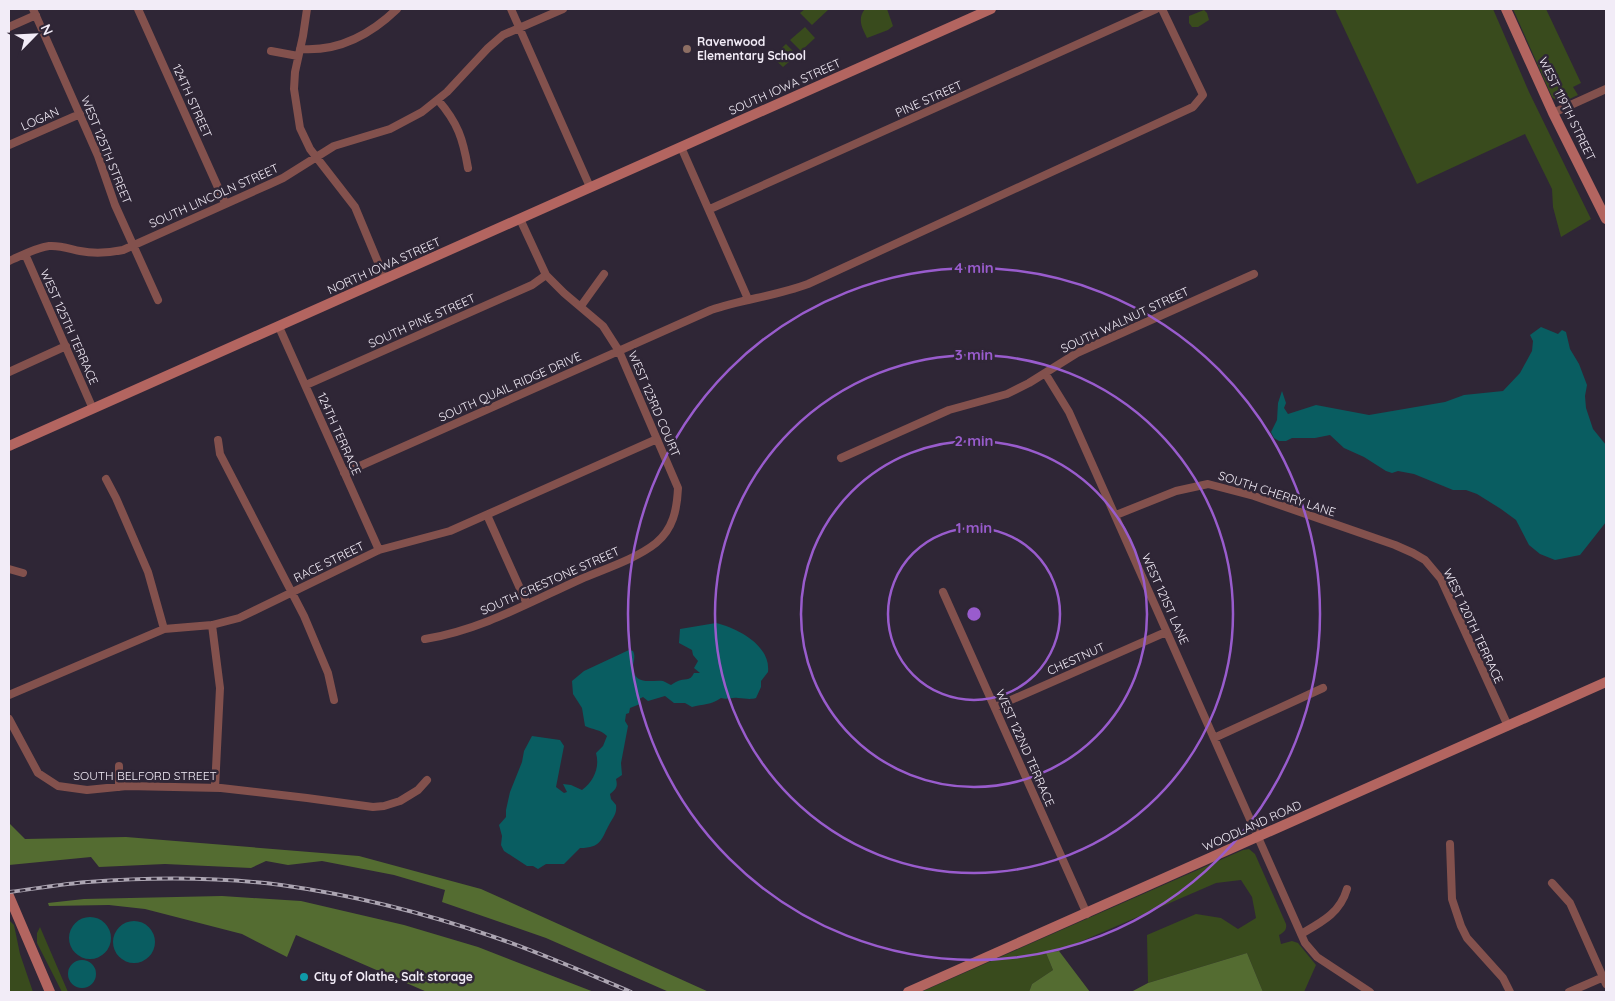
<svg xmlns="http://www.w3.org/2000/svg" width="1615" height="1001" font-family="Quicksand,sans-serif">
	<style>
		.green { fill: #394b1d }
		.forest { fill: #546c31 }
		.water { fill: #095d61 }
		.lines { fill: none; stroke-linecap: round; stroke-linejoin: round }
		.street { stroke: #83514d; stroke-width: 8 }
		.secondary { stroke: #b36560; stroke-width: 10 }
		.rail-casing { stroke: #aca5b2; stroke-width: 4 }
		.rail { stroke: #2f2636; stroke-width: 2; stroke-dasharray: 5.5; stroke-linecap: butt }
		.ring { fill: none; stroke: #995ccd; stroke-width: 2.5 }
		.education-dot { fill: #8d6e63; stroke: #2f2636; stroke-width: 2 }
		.culture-dot { fill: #0f9aa8; stroke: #2f2636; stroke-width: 2 }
		.labels { text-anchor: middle; stroke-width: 5; stroke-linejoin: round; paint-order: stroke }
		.poi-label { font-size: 12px; font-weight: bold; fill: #f2ecf7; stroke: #2f2636; text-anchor: start }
		.street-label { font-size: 12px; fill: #f2ecf7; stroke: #2f2636 }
		.centre { fill: #995ccd; stroke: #2f2636; stroke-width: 2.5 }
		.ring-label { font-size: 15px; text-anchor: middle; font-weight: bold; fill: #995ccd; stroke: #2f2636; stroke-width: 5; stroke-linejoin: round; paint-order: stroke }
	</style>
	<rect width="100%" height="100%" fill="#2f2636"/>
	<path class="green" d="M805,9H829L812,25L800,13Z
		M865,9H887L893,26L888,30L867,38C862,28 857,19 865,9Z
		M1335,9H1493L1529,92L1591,219L1561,237L1553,207L1552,189L1525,134L1417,184Z
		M1513,9H1546L1581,83L1573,87L1578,95L1563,102H1558L1552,97Z
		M1204,10L1207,13L1209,20L1198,27H1192L1189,23V16Z
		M805,27L815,38L801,51L790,40Z
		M786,44L797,55L783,67L772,57Z
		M1249,849L1255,854L1286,924C1287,930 1284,932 1279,935L1281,944L1292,941L1298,943L1316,965L1304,992H1263L1247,953L1148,983L1147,935L1196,914L1221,918L1238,929L1256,918L1252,897L1241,880L1216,883L1059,951L1046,953L1053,970L1032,984L1029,992H921L1243,850Z
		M9,920L14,925L20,954L33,992H9Z
		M40,927L68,992H62L37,943V933Z"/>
	<path class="forest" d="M9,823L25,839L126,837L359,856L481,889L709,992H669L546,938L442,902L445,890L394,875L322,861L288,865L266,861L251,868L165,864L99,867L91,857L9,865Z
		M222,896L301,901L404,925L478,947L594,992H427L296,935L287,957L242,934L145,909L109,905L49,906L48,903L84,899Z
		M1059,951L1090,992H1029L1032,984L1053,970L1046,953Z
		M1247,953L1263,992H1131L1148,983Z"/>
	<path class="water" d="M1541,327L1558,334L1562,330L1566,332L1570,349L1579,364L1587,385L1585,396L1586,408L1593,429L1606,445V522L1580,555L1555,560L1540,554L1529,545L1516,520L1501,509L1477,494L1466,490H1453L1414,474L1398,471L1392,473L1386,471L1364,457L1344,448L1330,435L1315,438H1292L1286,441H1279L1274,438L1271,432L1277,420L1278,403L1282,391L1286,403L1284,408L1288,414L1316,405L1369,415L1445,402L1464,395L1503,391L1520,373L1532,351L1533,341L1530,335Z
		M716,623C737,628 771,645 768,672L761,681V687L756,698C749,700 745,698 738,698C731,697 728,700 721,698C711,705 703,704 692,707L685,703H674L665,696L648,701L643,697L639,699L640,704L630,708L629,713L626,714L625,721L628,726L621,763L622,775L616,779C618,787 616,789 610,794L611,799L616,805C617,813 614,816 610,823C601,839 602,848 580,848L564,864H546L538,869L533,866H527L504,851L501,845L502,836L499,825L506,817V810L510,792L522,762L524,751L532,736L560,740L564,746L556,787L564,793L567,792L563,784L571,785L582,790C594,781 600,767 596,753L603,746L607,736C600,729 593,730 585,726L582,708L573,694L572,681L584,671L629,650L633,651C636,657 633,662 633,668C635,687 653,679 663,681C666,682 668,684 671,685C673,684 675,682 678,681C684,678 690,682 694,673H700L694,668L698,661L693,655L692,650L679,643L680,629Z
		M69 938a21 21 0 1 1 42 0a21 21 0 1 1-42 0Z
		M113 942a21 21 0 1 1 42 0a21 21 0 1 1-42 0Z
		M68 974a14 14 0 1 1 28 0a14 14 0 1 1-28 0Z"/>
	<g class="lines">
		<path class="street" d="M33,9L98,156L115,205L158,300
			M138,9L225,203
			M307,9L303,36L295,72L294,89L300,128L310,149L355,207L385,279
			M511,9L590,187
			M9,27L36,15
			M300,49C338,52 370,35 397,9
			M271,51L298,56
			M438,100C458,123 463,139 468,168
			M1553,113L1606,89
			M9,145L80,114
			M681,147L748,299
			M710,209L1156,9
			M25,254L93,409
			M9,261C21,256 35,248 49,246C60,245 70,249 80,251C95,254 108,253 123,250L270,184L283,178L334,146L390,129L422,112L447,92L488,48L503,35L563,9
			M581,306L604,274
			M279,327L379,550
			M9,372L66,346
			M1045,373L1069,412L1305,943L1317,957L1370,992
			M306,385L532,285L546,275
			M218,440L220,454L304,616L328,673L334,700
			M841,458L949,410L1007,394L1029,383L1077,353L1254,274
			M344,473L711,310C743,299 776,296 808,284L1193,107L1203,95L1162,9
			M106,479L116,498L148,572L164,629
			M487,515L527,604
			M1116,515L1176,491L1208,484L1254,496L1395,545L1413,553L1425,560L1441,579L1508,726
			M9,569L23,573
			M943,592L1087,914
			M212,625L220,688L215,788
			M425,639C481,630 530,602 581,579C604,569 636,559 656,543C673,529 677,510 678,488L619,351L603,326L564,293L546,275L520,219
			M9,695L164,629L212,625L239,618L379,550L450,531L657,439
			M995,707L1166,632
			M9,719L38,773L58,786L87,790L127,786L221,788L307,798L373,807L384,806L400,801L418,790L427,780
			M1214,738L1323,688
			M119,787V766
			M1450,844L1452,899L1461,926L1467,938L1503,978L1510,992
			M1552,883L1570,903L1606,984
			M1301,934C1322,922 1340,913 1347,889
			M1569,992L1606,976"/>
		<path class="secondary" d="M1506,9L1553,113L1606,219
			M9,446L991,9
			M9,896L50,992
			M908,992L1606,682"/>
		<defs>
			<path id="rail" d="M9,892C35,889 61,884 88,882C151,877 218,877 281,885C353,895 425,913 494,937C541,953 586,973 631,992"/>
		</defs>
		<use href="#rail" class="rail-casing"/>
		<use href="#rail" class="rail"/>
	</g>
	<g class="ring">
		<circle cx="974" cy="614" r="86"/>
		<circle cx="974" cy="614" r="173"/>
		<circle cx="974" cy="614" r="259"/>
		<circle cx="974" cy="614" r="346"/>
	</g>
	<circle class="education-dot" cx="687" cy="49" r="5"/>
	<circle class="culture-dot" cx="304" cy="977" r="5"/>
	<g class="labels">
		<g class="poi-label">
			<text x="697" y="46">Ravenwood<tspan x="697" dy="14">Elementary School</tspan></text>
			<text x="314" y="981">City of Olathe, Salt storage</text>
		</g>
		<g class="street-label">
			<text transform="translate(785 87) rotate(-24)" y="4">SOUTH IOWA STREET</text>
			<text transform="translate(929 99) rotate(-24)" y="4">PINE STREET</text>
			<text transform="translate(192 101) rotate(66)" y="4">124TH STREET</text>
			<text transform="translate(1567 109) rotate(64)" y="4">WEST 119TH STREET</text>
			<text transform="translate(40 119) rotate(-24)" y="4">LOGAN</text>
			<text transform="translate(106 150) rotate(68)" y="4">WEST 125TH STREET</text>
			<text transform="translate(214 196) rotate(-24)" y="4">SOUTH LINCOLN STREET</text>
			<text transform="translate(384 266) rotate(-24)" y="4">NORTH IOWA STREET</text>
			<text transform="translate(1125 320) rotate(-25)" y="4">SOUTH WALNUT STREET</text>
			<text transform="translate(422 321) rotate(-24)" y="4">SOUTH PINE STREET</text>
			<text transform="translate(69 327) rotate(66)" y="4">WEST 125TH TERRACE</text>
			<text transform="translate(510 387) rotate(-24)" y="4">SOUTH QUAIL RIDGE DRIVE</text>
			<text transform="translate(654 404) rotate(67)" y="4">WEST 123RD COURT</text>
			<text transform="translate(339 434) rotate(66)" y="4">124TH TERRACE</text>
			<text transform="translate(1277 494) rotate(18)" y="4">SOUTH CHERRY LANE</text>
			<text transform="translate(329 562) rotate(-26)" y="4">RACE STREET</text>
			<text transform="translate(550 581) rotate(-24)" y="4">SOUTH CRESTONE STREET</text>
			<text transform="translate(1165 599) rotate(66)" y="4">WEST 121ST LANE</text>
			<text transform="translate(1473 626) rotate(65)" y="4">WEST 120TH TERRACE</text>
			<text transform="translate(1076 659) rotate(-24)" y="4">CHESTNUT</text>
			<text transform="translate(1025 748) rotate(66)" y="4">WEST 122ND TERRACE</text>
			<text x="145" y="780">SOUTH BELFORD STREET</text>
			<text transform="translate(1252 826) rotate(-24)" y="4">WOODLAND ROAD</text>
		</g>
	</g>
	<circle cx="974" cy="614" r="8" class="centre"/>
	<g class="ring-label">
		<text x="974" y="273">4 min</text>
		<text x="974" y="360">3 min</text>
		<text x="974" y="446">2 min</text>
		<text x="974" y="533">1 min</text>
	</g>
	<rect width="1615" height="1001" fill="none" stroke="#f2ecf7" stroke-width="20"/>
	<g transform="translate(35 35) rotate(66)" stroke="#2f2636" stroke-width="4" paint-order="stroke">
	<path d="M0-4L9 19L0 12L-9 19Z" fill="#f2ecf7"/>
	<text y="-8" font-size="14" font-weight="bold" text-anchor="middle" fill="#f2ecf7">N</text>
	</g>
</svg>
